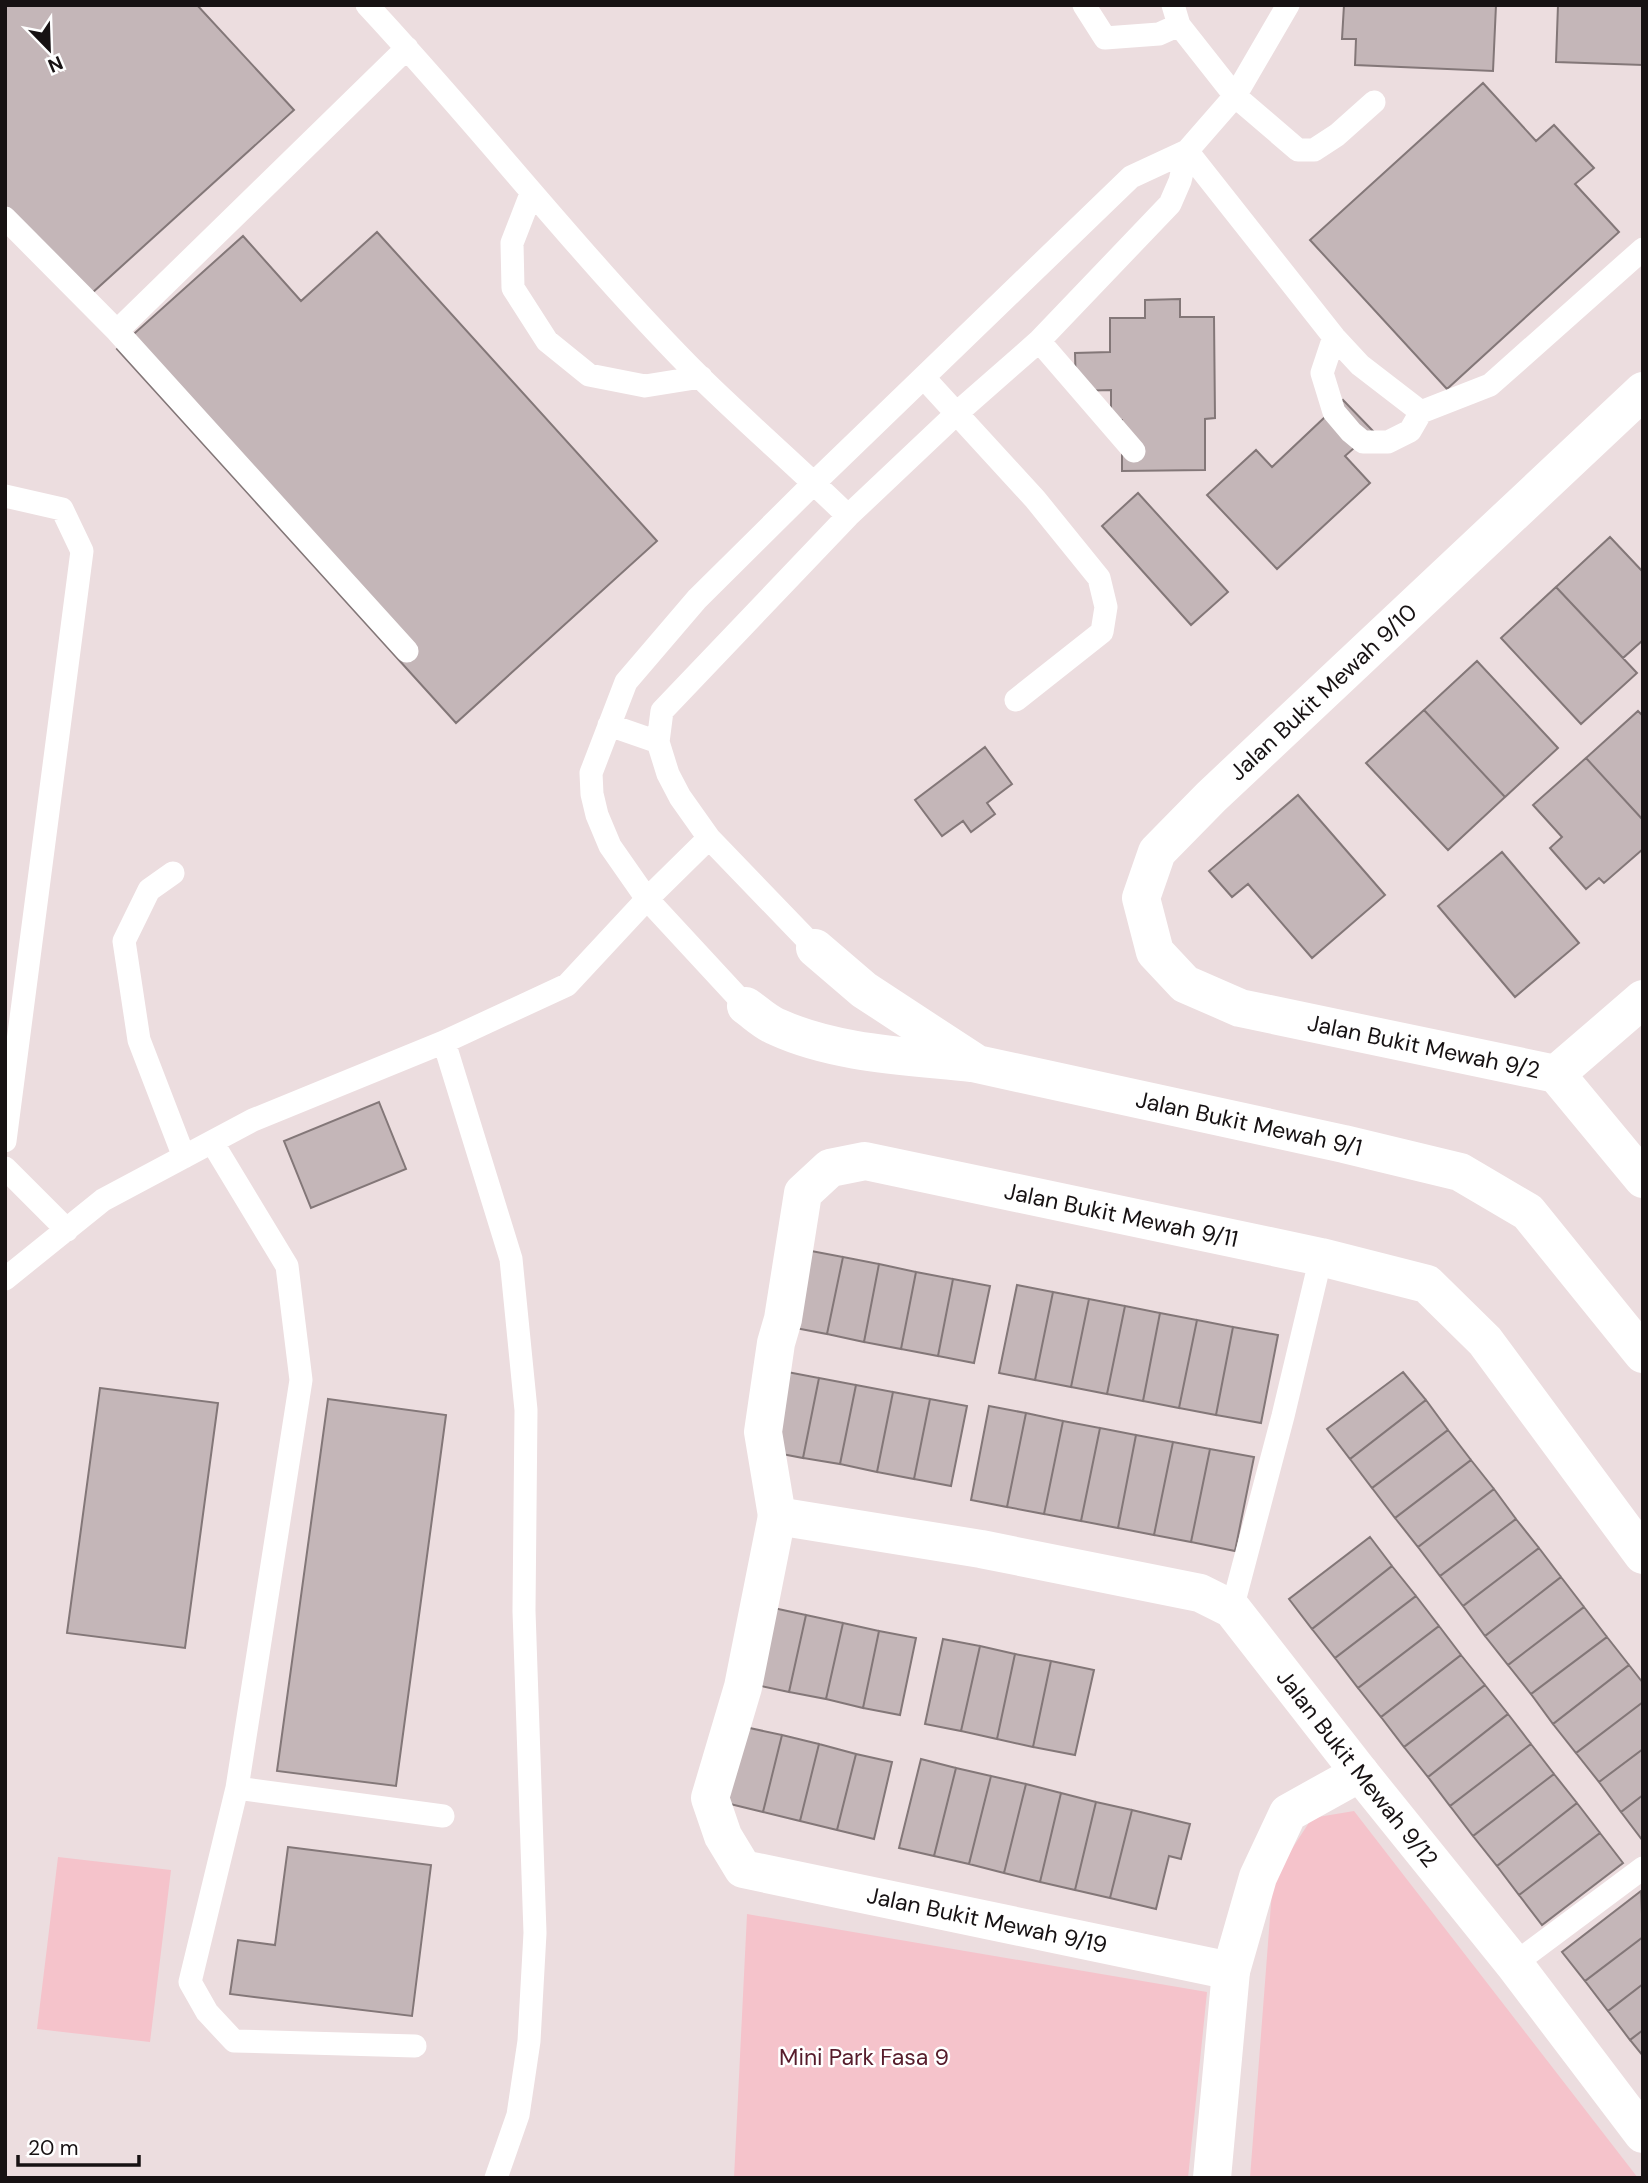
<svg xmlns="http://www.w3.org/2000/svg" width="1648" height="2183" font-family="'DM Sans',sans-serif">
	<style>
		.green { fill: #f5c3cb }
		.building { fill: #c4b6b8; stroke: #837778; stroke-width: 2 }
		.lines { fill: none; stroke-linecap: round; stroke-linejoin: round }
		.service { stroke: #fff; stroke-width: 23 }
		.minor { stroke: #fff; stroke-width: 38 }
		.labels { text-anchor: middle; stroke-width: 5; stroke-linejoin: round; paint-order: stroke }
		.street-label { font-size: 23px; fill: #171213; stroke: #fff }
		.park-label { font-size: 23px; fill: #571c2b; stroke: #fff }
	</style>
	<rect width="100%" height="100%" fill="#ecdddf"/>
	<path class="green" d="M1354,1811L1638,2178H1250L1273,1878L1312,1818Z
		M58,1857L171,1870L150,2042L37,2029Z
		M747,1914L1207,1992L1188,2178H734Z"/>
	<path class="building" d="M5,5H197L294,110L81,303L5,220Z
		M1344,5H1496L1493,71L1355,65L1356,39H1342Z
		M1558,5H1643V65L1556,62Z
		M1483,83L1536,141L1554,125L1594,168L1575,184L1619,232L1447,389L1310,240Z
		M377,232L657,541L456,723L117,349L243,236L301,301Z
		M1180,299V317H1214L1215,418L1205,419V470L1122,471V420H1111V390L1076,391L1075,353L1110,352V318H1145V300Z
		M1343,400L1373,431L1345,456L1370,483L1277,569L1207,495L1256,450L1272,467Z
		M1138,493L1228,592L1191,625L1102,526Z
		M1610,537L1643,572V640L1623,658L1556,587Z
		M1556,587L1637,673L1581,724L1501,638Z
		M1477,661L1558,748L1505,797L1424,710Z
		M1424,710L1505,797L1448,850L1366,763Z
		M1638,711L1643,716V820L1586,758Z
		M985,747L1012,784L987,803L995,814L971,832L963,821L942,836L915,800Z
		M1586,758L1643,820V849L1604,883L1599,878L1586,889L1550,848L1562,837L1533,805Z
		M1298,795L1385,895L1312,958L1248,884L1232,897L1209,871Z
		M1502,852L1579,943L1515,997L1438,906Z
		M379,1102L406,1169L311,1208L284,1141Z
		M806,1250L843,1257L827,1334L790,1327Z
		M843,1257L879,1264L864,1342L827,1334Z
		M879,1264L916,1272L901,1349L864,1342Z
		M916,1272L953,1279L938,1356L901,1349Z
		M953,1279L990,1286L974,1363L938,1356Z
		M1017,1285L1053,1292L1035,1380L999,1373Z
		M1053,1292L1089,1299L1071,1387L1035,1380Z
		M1089,1299L1125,1306L1107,1394L1071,1387Z
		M1125,1306L1160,1313L1143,1401L1107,1394Z
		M1160,1313L1197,1320L1179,1408L1143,1401Z
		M1197,1320L1233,1327L1216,1415L1179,1408Z
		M1233,1327L1278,1335L1261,1423L1216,1415Z
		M782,1371L819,1378L803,1458L766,1451Z
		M1403,1372L1426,1400L1350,1459L1327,1429Z
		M819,1378L856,1385L840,1464L803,1458Z
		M856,1385L893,1392L877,1472L840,1464Z
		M100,1388L218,1403L185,1648L67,1633Z
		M893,1392L930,1399L914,1479L877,1472Z
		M328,1399L446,1415L396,1786L277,1771Z
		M930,1399L967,1406L951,1486L914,1479Z
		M1426,1400L1448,1430L1372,1488L1350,1459Z
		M989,1406L1026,1413L1007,1507L971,1500Z
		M1026,1413L1063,1421L1044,1514L1007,1507Z
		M1063,1421L1100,1428L1081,1521L1044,1514Z
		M1100,1428L1136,1435L1118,1528L1081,1521Z
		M1448,1430L1471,1460L1395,1518L1372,1488Z
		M1136,1435L1173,1442L1154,1535L1118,1528Z
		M1173,1442L1210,1449L1191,1542L1154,1535Z
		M1210,1449L1254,1457L1235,1551L1191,1542Z
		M1471,1460L1494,1489L1418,1547L1395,1518Z
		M1494,1489L1516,1519L1440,1576L1418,1547Z
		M1516,1519L1539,1548L1463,1606L1440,1576Z
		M1370,1537L1392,1566L1312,1629L1289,1599Z
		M1539,1548L1561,1577L1485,1636L1463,1606Z
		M1392,1566L1416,1596L1335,1658L1312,1629Z
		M1561,1577L1584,1607L1508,1665L1485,1636Z
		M1416,1596L1439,1626L1358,1688L1335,1658Z
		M769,1607L806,1615L789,1692L752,1684Z
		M1584,1607L1607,1637L1531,1694L1508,1665Z
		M806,1615L843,1623L826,1699L789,1692Z
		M843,1623L879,1631L863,1708L826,1699Z
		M1439,1626L1461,1655L1381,1717L1358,1688Z
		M879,1631L916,1638L900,1715L863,1708Z
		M1607,1637L1629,1665L1553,1724L1531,1694Z
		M943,1639L980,1646L961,1731L925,1724Z
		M980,1646L1015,1654L997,1739L961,1731Z
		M1015,1654L1051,1661L1033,1747L997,1739Z
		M1461,1655L1485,1685L1404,1747L1381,1717Z
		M1051,1661L1094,1670L1075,1755L1033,1747Z
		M1629,1665L1643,1683V1702L1576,1753L1553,1724Z
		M1485,1685L1508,1714L1428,1777L1404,1747Z
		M1643,1702V1749L1599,1782L1576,1753Z
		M1508,1714L1531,1744L1450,1806L1428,1777Z
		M745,1727L782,1735L763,1812L726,1803Z
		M782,1735L819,1744L800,1821L763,1812Z
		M819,1744L856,1754L837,1830L800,1821Z
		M1531,1744L1554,1774L1473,1836L1450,1806Z
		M1643,1749V1795L1621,1812L1599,1782Z
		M856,1754L892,1762L874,1839L837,1830Z
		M921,1759L956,1768L934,1856L899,1848Z
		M956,1768L991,1776L969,1864L934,1856Z
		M1554,1774L1577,1803L1497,1866L1473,1836Z
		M991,1776L1026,1784L1004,1873L969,1864Z
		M1026,1784L1061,1793L1040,1882L1004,1873Z
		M1061,1793L1096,1802L1075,1890L1040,1882Z
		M1643,1795V1841L1621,1812Z
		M1096,1802L1132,1810L1110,1898L1075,1890Z
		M1577,1803L1600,1833L1519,1895L1497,1866Z
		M1132,1810L1190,1824L1181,1859L1169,1856L1156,1909L1110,1898Z
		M1600,1833L1623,1863L1542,1925L1519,1895Z
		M288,1847L431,1865L412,2016L230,1994L238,1940L275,1945Z
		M1641,1891L1643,1937L1585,1981L1562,1952Z
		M1643,1937V1984L1608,2011L1585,1981Z
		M1643,1984V2030L1630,2040L1608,2011Z
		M1643,2030V2056L1630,2040Z"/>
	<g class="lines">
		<path class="service" d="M367,5C481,127 583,260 701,378C749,425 800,469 848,516
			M1084,5L1105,38L1159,34L1179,25
			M1173,5L1179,25L1235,96L1298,150H1314L1337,135L1374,102
			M1187,151L1334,337L1360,365L1421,412L1490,385L1643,249
			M531,194L512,243L513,288L547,341L589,375L645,386L701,377
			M5,218L117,331L407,651
			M117,331L407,48
			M1334,337L1322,373L1334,412L1351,432L1363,442H1388L1410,431L1421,412
			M1039,341L1134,451
			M925,379L1035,499L1099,578L1106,607L1102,632L1016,700
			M5,496L62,509L82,551L5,1141
			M609,725L658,742
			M173,873L149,890L124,941L139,1040L184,1157
			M815,948L709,838L680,797L668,774L658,742L662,711L848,516L957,413L1039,341L1170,204L1180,181L1187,151
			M746,1006L647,899L610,846L597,815L592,794L591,773L626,682L697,599L814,483L1131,177L1187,151L1235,96L1288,5
			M444,1042L511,1259L526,1410L524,1611L535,1933L529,2041L518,2115L496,2178
			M212,1142L287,1266L301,1380L237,1788L190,1982L207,2012L234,2041L415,2046
			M5,1168L67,1230
			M5,1279L103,1200L253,1120L444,1042L567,985L647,899L709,838
			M1232,1609L1283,1416L1321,1257
			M237,1788L443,1816
			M1514,1964L1643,1868"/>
		<g class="minor">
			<path id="s1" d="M1643,391L1211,797L1157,852L1141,898L1155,952L1185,984L1240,1008L1556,1074L1643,1179"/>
			<path id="s2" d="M815,948L864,990L977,1064L1344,1144L1460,1172L1528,1212L1643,1354"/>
			<path d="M746,1006C756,1013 766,1023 777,1027C836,1054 908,1056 972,1063"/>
			<path d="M1556,1074L1643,999"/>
			<path id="s3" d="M777,1516L763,1432L776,1343L783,1319L803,1193L830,1168L865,1161L1321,1257L1427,1284L1485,1341L1643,1555"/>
			<path id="s4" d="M1231,1971L743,1869L723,1836L710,1798L743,1687L777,1516L981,1549L1200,1593L1232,1609L1360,1773L1514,1964L1643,2134"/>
			<path d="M1212,2178L1231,1971L1258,1877L1288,1813L1360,1773"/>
		</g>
	</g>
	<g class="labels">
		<g class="street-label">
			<text transform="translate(1323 692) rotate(-43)" y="8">Jalan Bukit Mewah 9/10</text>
			<text dy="8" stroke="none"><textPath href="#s1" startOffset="1066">Jalan Bukit Mewah 9/2</textPath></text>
			<text dy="8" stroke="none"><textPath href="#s2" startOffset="478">Jalan Bukit Mewah 9/1</textPath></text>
			<text dy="8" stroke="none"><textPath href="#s3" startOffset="662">Jalan Bukit Mewah 9/11</textPath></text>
			<text dy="8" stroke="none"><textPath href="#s4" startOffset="1536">Jalan Bukit Mewah 9/12</textPath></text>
			<text transform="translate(987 1920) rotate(12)" y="8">Jalan Bukit Mewah 9/19</text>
		</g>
		<g class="park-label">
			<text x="864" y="2065">Mini Park Fasa 9</text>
		</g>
	</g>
	<rect width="1648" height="2183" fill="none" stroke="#171213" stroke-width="14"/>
	<g transform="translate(49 49) rotate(157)" stroke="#ffffff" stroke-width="5" paint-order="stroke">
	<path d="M0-5L12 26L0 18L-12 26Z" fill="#171213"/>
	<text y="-10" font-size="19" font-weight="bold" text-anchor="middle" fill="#171213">N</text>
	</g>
	<path d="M18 2155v10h121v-10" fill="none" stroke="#171213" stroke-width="3.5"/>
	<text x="28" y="2155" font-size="21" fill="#171213" stroke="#ffffff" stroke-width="5" paint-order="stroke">20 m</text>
</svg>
